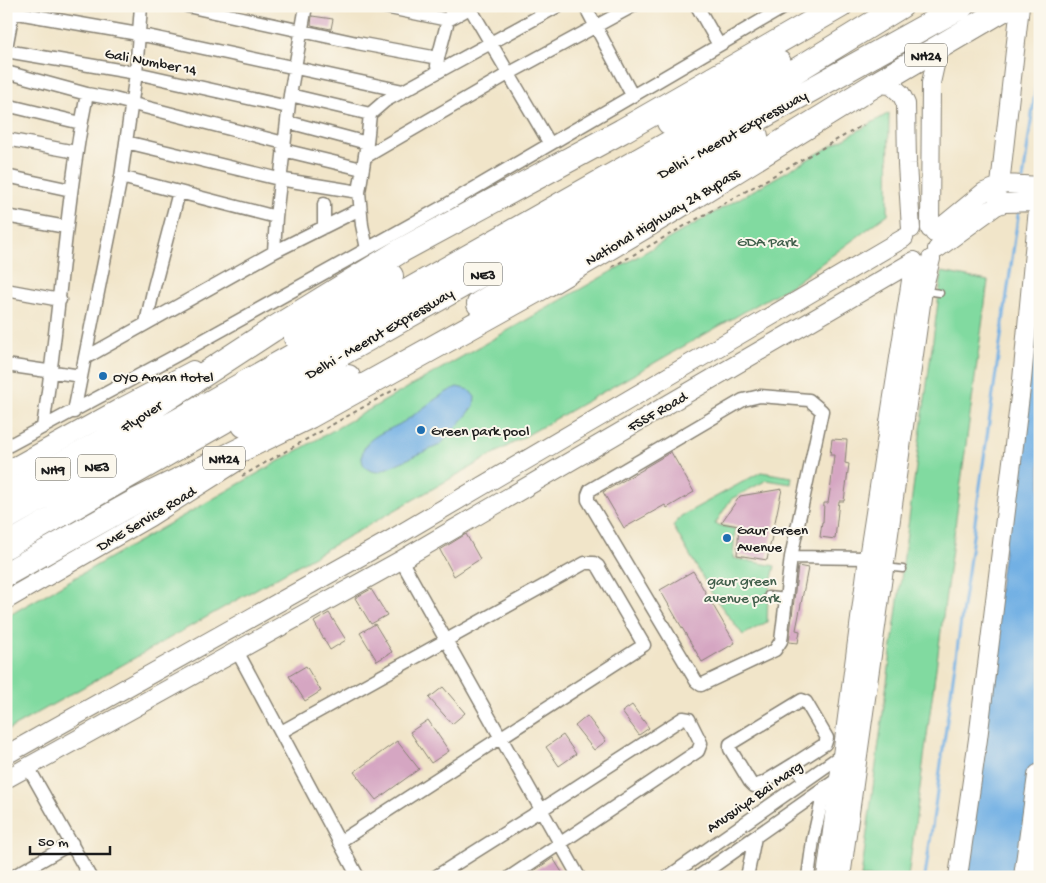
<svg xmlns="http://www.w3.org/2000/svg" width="1046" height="883" font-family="'Gochi Hand',sans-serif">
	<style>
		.green { fill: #81daa0; stroke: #4e7b5e }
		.water { fill: #72b0e4; stroke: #476680 }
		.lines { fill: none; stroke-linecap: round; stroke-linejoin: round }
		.stream { stroke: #72b0e4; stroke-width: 3 }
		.building { fill: #d5a6c2 }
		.lane-casing { stroke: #868072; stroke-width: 9 }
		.street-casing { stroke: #868072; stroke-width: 15 }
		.secondary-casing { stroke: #868072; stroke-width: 20 }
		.highway-casing { stroke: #868072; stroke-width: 26 }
		.path { stroke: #868072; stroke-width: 2; stroke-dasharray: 4 4; stroke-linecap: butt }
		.lane { stroke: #fff; stroke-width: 6 }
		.street { stroke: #fff; stroke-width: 12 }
		.secondary { stroke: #fff; stroke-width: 18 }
		.highway { stroke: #fff; stroke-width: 24 }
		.poi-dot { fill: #1f6fb2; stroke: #fbf7ec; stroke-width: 2 }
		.labels { text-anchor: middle; stroke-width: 4; stroke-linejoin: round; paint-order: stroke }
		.shield { fill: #fbf7ec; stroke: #5f5e5a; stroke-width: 1 }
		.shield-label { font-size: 14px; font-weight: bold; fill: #1c1c1c }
		.street-label { font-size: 15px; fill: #1c1c1c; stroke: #fbf7ec }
		.park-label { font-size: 15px; fill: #3f5e4a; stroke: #fbf7ec }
		.poi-label { font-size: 15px; fill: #1c1c1c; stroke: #fbf7ec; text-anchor: start }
	</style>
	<rect width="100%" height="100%" fill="#fbf7ec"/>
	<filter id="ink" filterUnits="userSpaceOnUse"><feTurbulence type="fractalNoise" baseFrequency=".02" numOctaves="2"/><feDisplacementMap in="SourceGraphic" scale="10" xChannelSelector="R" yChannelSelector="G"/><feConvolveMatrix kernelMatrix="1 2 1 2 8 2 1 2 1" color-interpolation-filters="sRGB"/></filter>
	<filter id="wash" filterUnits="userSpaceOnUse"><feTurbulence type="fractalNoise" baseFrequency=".0096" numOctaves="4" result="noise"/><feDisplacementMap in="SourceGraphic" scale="20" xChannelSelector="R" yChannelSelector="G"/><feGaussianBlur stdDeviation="1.12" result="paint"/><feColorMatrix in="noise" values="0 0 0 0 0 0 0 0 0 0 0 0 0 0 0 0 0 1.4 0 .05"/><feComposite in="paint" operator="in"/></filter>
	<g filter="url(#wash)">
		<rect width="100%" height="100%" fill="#f1e5c9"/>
		<path class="green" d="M889,113L888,214L795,283L6,731V617Z
			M942,272L988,281L908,877H861Z
			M761,472L792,477L791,484L767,480L731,499L715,524L735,529L733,558L775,566L768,595L767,622L743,635L714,597L673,526L681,516Z"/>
		<path class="water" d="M1040,289V825L1033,877H963L1001,572Z
			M457,387L469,390L475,397L474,406L467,415L440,445L378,472C370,471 363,469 362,459C361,436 390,431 405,421C422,410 438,395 457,387Z"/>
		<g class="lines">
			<path class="stream" d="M1023,180L1040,56
				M925,877L1019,209"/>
		</g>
		<g id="blocks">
			<path class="building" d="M312,16L333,19L331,29L311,25Z
				M832,439L847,440L845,463L849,464L844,501H839L835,539L820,537L822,522H823L824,503H828L831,484L834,455H830Z
				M671,452L694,492L667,508L665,505L624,528L603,492L644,469V468Z
				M782,489L767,560L737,555L739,526L721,523L740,496Z
				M466,534L480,559L454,576L440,550Z
				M798,566L808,568L796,630L800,631L798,643L789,642Z
				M693,571L735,643L702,662L660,590Z
				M371,589L387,615L371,624L355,598Z
				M329,613L346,640L330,650L314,622Z
				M375,624L392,652L377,661L360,633Z
				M306,666L321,691L305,701L289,676Z
				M443,687L465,713L452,724L429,698Z
				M632,705L649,728L639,735L622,712Z
				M587,716L606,741L594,750L575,726Z
				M428,720L449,751L431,763L410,732Z
				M563,735L576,754L559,766L546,747Z
				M397,741L419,769L376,800L354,772Z
				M553,858L565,877H537L534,871Z"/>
		</g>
	</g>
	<g filter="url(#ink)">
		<use href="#blocks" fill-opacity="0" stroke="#868072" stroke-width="1"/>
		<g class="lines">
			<defs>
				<path id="lane" d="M925,291L940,293
					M885,567L903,569
					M768,595L787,597"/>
				<path id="street" d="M187,6L357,43L438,58
					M380,6L448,20L454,6
					M469,6L550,144
					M585,6L632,95
					M697,6L719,45
					M6,11L138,34L403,91
					M6,48L14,6
					M6,51L136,73L288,107
					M437,66L438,58L448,20L470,8
					M6,72L87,94L114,99L284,143
					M290,95L370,114
					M6,105L81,123
					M288,122L367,143
					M6,139L76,152
					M126,142L279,179L359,192
					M283,150L362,169
					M365,157L508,74L633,6
					M6,176L71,190
					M121,177L276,217
					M6,216L66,227
					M324,227V204
					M367,249L362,225L359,192L367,143L370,114L385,101L558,6
					M274,252L276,217L290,95L306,6
					M6,290L60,300
					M146,323L154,287L179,192
					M85,358L274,252L360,209
					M6,365L81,376
					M760,396L809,400L822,411L791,557L781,641L775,650L701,685L696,681L588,500V495L590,490L743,400Z
					M74,412L121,177L136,73L141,6
					M43,427C60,316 65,204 87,94
					M6,447L177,355L446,205L786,6
					M791,557L868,558
					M401,560L579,877
					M237,651L358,877
					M281,732L585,563H594L598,566L644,645L339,842
					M794,764L763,783L754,786L750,782L730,749V744L802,700L806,702L827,738L825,744L794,764L805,780
					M28,767L90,877
					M12,877L72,843
					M435,877L541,810L683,718L689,719L701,743L698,751L510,877
					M668,877L846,752
					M698,877L842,776
					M747,877L755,837
					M808,877L813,840L825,787"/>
				<path id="secondary" d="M876,84L891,85L901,94L906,104L907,164L911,229
					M1000,185L1020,6
					M930,229L931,83L939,47
					M934,233L984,192L1005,184L1040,186
					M937,249L996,206L1004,203L1037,202
					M6,471L118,409L193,370
					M6,600L150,517L235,463
					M6,755L390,540L904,238
					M6,779L401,560L914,261
					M826,877L868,558L914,261
					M841,877L923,290L931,259
					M958,877L978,739L1022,380L1040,187"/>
				<path id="highway" d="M669,122L779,63
					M479,304C572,249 668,198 756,136
					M296,338L327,316L391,276
					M244,425L348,377
					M6,494L99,443L272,330L402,250L622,131L840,6
					M6,518L774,84L901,6
					M6,546L346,351L693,155L962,6
					M6,574L138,500L310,416L546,285L669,212L876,84L1009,6
					M1026,877L1040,776"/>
			</defs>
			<use href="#lane" class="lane-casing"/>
			<use href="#street" class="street-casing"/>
			<use href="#secondary" class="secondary-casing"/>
			<use href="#highway" class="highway-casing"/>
			<path class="path" d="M612,267L863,125
				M242,476L397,388"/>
			<use href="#lane" class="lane"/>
			<use href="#street" class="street"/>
			<use href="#secondary" class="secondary"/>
			<use href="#highway" class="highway"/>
		</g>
	</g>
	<g class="poi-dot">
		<circle cx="103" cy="376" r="5"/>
		<circle cx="421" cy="430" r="5"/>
		<circle cx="727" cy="538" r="5"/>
	</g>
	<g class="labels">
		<g class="shield">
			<rect x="905" y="43.5" width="42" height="23" rx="4"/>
			<rect x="464" y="262.5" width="38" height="23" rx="4"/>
			<rect x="203" y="446.5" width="42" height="23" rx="4"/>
			<rect x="78" y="454.5" width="38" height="23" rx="4"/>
			<rect x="35.5" y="457.5" width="35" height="23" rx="4"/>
		</g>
		<g class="shield-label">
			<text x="926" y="60">NH24</text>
			<text x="483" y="279">NE3</text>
			<text x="224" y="463">NH24</text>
			<text x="97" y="471">NE3</text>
			<text x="53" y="474">NH9</text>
		</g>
		<g class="street-label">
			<text transform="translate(151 61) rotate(11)" y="5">Gali Number 14</text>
			<text transform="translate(732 134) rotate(-29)" y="5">Delhi - Meerut Expressway</text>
			<text transform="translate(662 216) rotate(-31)" y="5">National Highway 24 Bypass</text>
			<text transform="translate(379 333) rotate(-30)" y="5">Delhi - Meerut Expressway</text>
			<text transform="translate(657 411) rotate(-30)" y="5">FSSF Road</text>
			<text transform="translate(141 416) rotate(-33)" y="5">Flyover</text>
			<text transform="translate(146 518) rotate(-31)" y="5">DME Service Road</text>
			<text transform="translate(754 796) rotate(-35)" y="5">Anusuiya Bai Marg</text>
		</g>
		<g class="park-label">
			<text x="767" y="246">GDA Park</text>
			<text x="742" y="585">gaur green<tspan x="742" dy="17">avenue park</tspan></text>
		</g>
		<g class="poi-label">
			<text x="113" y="381">OYO Aman Hotel</text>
			<text x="431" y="435">Green park pool</text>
			<text x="737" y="534">Gaur Green<tspan x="737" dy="17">Avenue</tspan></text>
		</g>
	</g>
	<rect width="1046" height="883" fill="none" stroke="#fbf7ec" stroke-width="25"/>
	<path d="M30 846v8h80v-8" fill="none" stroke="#1c1c1c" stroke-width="2.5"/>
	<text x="38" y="846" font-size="15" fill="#1c1c1c" stroke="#fbf7ec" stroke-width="4" paint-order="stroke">50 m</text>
</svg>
